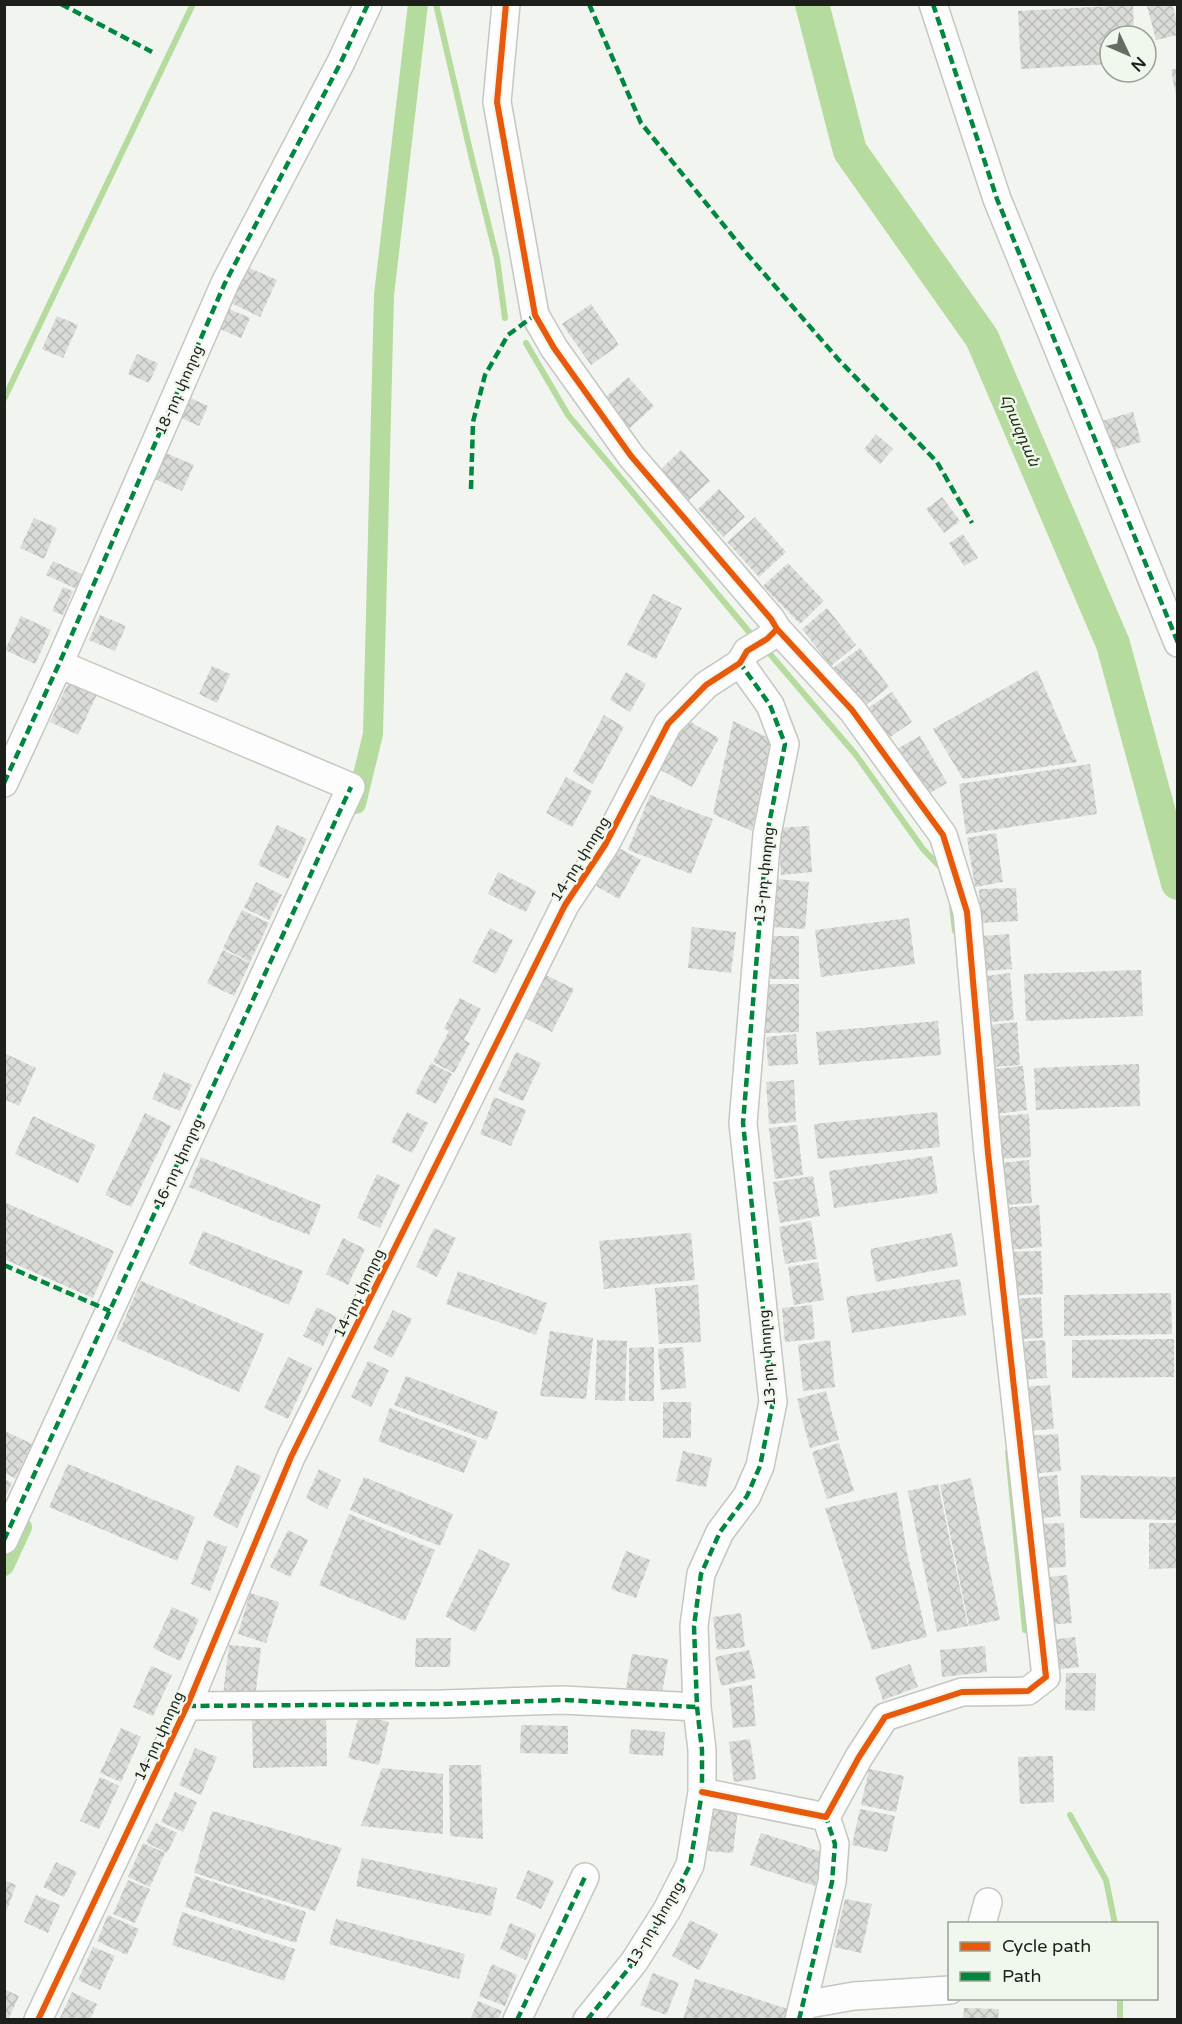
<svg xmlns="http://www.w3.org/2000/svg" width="1182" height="2024" font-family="'Varela Round','Noto Sans Armenian',sans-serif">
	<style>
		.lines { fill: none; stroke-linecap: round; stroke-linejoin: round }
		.stream { stroke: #b6db9e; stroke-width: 6 }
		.canal { stroke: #b6db9e; stroke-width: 20 }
		.river { stroke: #b6db9e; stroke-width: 34 }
		.building { fill: url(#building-cross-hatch) }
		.minor-casing { stroke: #c4c7c2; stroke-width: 30 }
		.minor { stroke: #fdfdfd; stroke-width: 27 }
		.quiet { stroke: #00873e; stroke-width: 4.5; stroke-dasharray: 9 4.5; stroke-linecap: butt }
		.cycleway-casing { stroke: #f0f7ec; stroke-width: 10 }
		.cycleway { stroke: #e8590c; stroke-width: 6 }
		.labels { text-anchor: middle; stroke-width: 4.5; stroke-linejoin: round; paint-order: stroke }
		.street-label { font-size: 15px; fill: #1d1f1b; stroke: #f0f7ec }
		.water-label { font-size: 16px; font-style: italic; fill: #1e3310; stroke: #f0f7ec }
	</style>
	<defs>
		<pattern id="building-cross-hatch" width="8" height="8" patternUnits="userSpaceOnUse" patternTransform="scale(1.5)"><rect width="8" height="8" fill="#dadcd8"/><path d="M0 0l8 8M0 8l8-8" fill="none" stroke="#bbbcb9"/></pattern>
	</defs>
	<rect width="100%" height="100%" fill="#f1f4ef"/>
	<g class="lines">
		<path class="stream" d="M436,4L471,155L497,259L505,318
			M526,343L568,415L750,633
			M4,399L193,4
			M764,647L856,755L923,849L944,871
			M952,906L955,931
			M1008,1452L1025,1630
			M1070,1815L1106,1880L1115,1924
			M1120,2020V1998"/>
		<path class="canal" d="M356,804L373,734L384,295L418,4
			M4,1566L22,1527"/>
		<path class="river" d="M812,4L850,151L982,338L1113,644L1178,883"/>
	</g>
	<path class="building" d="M1152,4H1172L1178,26V35L1156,40L1147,6Z
		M1133,5L1134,36H1110V64L1021,69L1018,11Z
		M1178,68V95H1176L1171,70Z
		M247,267L277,280L260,317L231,303Z
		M591,304L619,345L591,365L562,324Z
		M229,309L250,318L241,338L220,329Z
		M57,316L78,325L63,358L42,349Z
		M137,354L158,363L149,383L128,374Z
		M628,377L654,406L630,428L604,399Z
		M188,397L208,406L199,426L179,417Z
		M1133,412L1141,442L1106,452L1098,422Z
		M876,434L893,449L880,464L864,449Z
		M681,450L710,481L688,501L660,470Z
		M161,451L194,465L182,491L150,477Z
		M719,489L745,517L723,537L698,509Z
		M942,497L960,521L944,533L926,509Z
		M755,517L786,552L759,577L727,542Z
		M34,518L57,528L44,559L20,548Z
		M963,534L978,558L964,566L949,543Z
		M53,561L84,575L77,589L46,575Z
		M788,563L824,601L800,624L763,586Z
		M63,587L73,591L63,615L52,611Z
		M653,594L682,608L656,659L627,645Z
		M827,608L856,645L831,666L802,629Z
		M100,615L126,626L115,651L89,640Z
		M21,616L51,630L35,664L5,650Z
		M860,648L889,687L862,708L833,668Z
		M212,666L230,674L217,703L199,694Z
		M1037,670L1077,762L963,779L933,729Z
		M626,672L646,684L630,712L610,700Z
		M70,679L98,692L78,735L50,722Z
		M892,692L912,722L886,740L865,710Z
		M604,715L624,727L593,784L573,772Z
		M685,719L719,738L692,787L657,768Z
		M733,721L771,739L752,831L713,814Z
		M920,736L947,783L922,798L895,750Z
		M1090,764L1097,814L966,834L959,784Z
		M566,777L592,791L572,827L546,813Z
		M650,795L713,819L691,874L628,850Z
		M277,825L307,839L288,879L258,865Z
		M809,826L812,872L781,875L778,828Z
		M996,833L1003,882L975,887L967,838Z
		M617,847L641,860L619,899L596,886Z
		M498,872L536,891L526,912L488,894Z
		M777,879L809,882L805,929L772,927Z
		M256,882L282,895L269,920L244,908Z
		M1016,888L1018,921L980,923L979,889Z
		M242,910L269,923L250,962L223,948Z
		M909,918L915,964L821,977L815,930Z
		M692,927L736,932L731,973L688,968Z
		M490,928L513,940L496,974L472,962Z
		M1009,934L1012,969L984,971L982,936Z
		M769,936H799V979H768Z
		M223,950L250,963L234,996L207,983Z
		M1141,970L1143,1016L1026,1021L1024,974Z
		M1010,973L1014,1020L990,1022L986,976Z
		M546,975L574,989L552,1032L523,1017Z
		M765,984H799V1032L766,1033Z
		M460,998L481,1009L464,1040L470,1043L454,1073L433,1062L449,1031L444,1028Z
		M938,1021L941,1055L819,1065L816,1032Z
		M1017,1022L1020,1065L993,1067L989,1025Z
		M796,1034L798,1064L768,1066L766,1037Z
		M516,1052L541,1063L523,1101L498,1090Z
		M4,1053L36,1068L19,1106L4,1099Z
		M431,1063L452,1074L436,1104L415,1093Z
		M1139,1064L1140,1106L1036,1110L1034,1068Z
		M1023,1066L1027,1110L996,1114L992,1069Z
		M164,1072L192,1085L180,1111L152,1099Z
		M794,1080L796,1122L769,1124L766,1082Z
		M494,1097L526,1110L511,1146L480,1134Z
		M407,1112L428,1123L412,1153L391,1142Z
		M937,1112L940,1147L818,1159L814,1124Z
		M145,1113L171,1126L131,1207L105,1195Z
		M1029,1114L1031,1157L999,1159L996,1116Z
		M33,1116L96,1145L78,1183L15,1154Z
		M797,1125L803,1175L775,1179L769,1128Z
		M932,1156L938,1193L834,1208L829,1171Z
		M201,1157L321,1205L309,1235L189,1187Z
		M1029,1160L1032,1203L1003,1205L1000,1163Z
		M377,1174L400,1185L380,1228L357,1218Z
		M813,1176L820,1216L780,1223L773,1182Z
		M4,1202L114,1251L93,1298L4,1259Z
		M1039,1205L1042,1247L1006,1250L1003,1208Z
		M811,1221L817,1259L785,1264L779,1227Z
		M434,1228L456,1238L437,1277L416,1267Z
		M203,1231L303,1271L289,1305L189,1264Z
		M691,1233L695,1280L604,1289L599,1241Z
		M952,1233L958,1266L876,1282L870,1249Z
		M343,1238L365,1249L348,1285L326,1274Z
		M1041,1251L1043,1294L1009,1296L1007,1252Z
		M818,1262L824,1300L794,1305L788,1267Z
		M458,1271L547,1303L536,1335L446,1304Z
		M960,1279L966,1315L852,1333L846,1297Z
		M141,1281L264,1334L239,1392L116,1339Z
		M698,1285L701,1342L659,1344L655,1288Z
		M1171,1293L1172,1334L1064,1336V1295Z
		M1041,1297L1043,1338L1018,1339L1016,1299Z
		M812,1305L815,1339L785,1342L782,1308Z
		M317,1307L337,1317L323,1346L303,1336Z
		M393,1310L412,1319L392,1358L373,1348Z
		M550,1331L593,1338L586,1399L540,1396Z
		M1174,1339V1377L1072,1378V1340Z
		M597,1340L627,1341L625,1401L595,1400Z
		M830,1340L835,1387L803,1391L798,1345Z
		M1045,1340L1047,1378L1020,1380L1018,1342Z
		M654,1347V1401H629V1348Z
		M683,1347L686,1388L661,1390L658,1349Z
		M288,1357L312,1368L288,1419L264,1408Z
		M368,1361L389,1370L371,1407L351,1397Z
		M406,1376L498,1412L487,1440L394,1405Z
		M1050,1385L1054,1429L1024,1431L1021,1387Z
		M826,1391L839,1440L810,1448L797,1399Z
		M663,1402H691V1438H663Z
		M390,1408L477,1441L464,1473L378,1441Z
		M7,1432L32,1444L15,1478L4,1473V1437Z
		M1058,1434L1061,1471L1031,1474L1028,1436Z
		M839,1443L854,1491L827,1499L812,1452Z
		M683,1451L712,1458L706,1487L676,1481Z
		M68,1464L195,1517L177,1561L49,1507Z
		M237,1465L261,1476L237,1528L213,1516Z
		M319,1469L341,1480L327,1509L306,1498Z
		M1057,1475L1061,1516L1035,1519L1031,1478Z
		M1081,1475L1178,1477V1520L1080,1518Z
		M364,1477L453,1514L440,1546L350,1510Z
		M971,1478L1000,1620L969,1626L940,1485Z
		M4,1479L12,1483L4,1499Z
		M938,1484L968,1626L937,1632L908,1491Z
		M897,1492L907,1553L927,1637L872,1650L825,1508Z
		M349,1514L435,1550L405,1621L319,1585Z
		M1064,1523L1066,1567L1040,1568L1038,1524Z
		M1149,1523H1178V1568L1149,1569Z
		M288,1530L308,1540L290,1577L270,1567Z
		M207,1540L227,1547L210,1591L191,1584Z
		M479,1549L510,1564L475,1632L445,1616Z
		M626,1551L650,1560L636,1598L611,1589Z
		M1067,1575L1072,1623L1045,1625L1041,1578Z
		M250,1593L279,1602L266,1643L238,1634Z
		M172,1607L199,1619L180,1661L153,1648Z
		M741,1613L745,1647L717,1650L713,1617Z
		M1075,1637L1079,1667L1054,1670L1050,1640Z
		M416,1638H451L450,1667H415Z
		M229,1645L261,1648L255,1698L223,1695Z
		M985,1646L987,1672L942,1677L940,1650Z
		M749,1650L756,1678L721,1686L715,1657Z
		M632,1654L668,1659L662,1693L626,1688Z
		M910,1664L918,1687L883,1700L875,1677Z
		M151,1666L172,1675L153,1716L133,1707Z
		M1066,1673H1096L1095,1711L1065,1710Z
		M752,1685L756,1726L733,1728L729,1688Z
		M326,1713L327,1766L253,1768L252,1715Z
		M359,1714L389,1722L379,1765L348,1758Z
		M521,1725L568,1726V1754L520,1753Z
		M121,1728L141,1737L121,1782L100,1773Z
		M631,1729L665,1732L663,1756L629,1754Z
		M750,1739L756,1779L734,1782L729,1742Z
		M195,1748L217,1757L201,1795L179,1785Z
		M1053,1756L1054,1802L1020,1804L1018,1757Z
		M449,1765H481L483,1839L450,1836Z
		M382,1768L443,1774V1834L361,1826Z
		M869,1769L904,1776L896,1812L861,1805Z
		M100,1777L119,1786L99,1829L80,1821Z
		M175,1792L197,1802L183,1832L161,1822Z
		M712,1807L738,1809L733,1853L708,1851Z
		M860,1809L895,1816L887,1852L852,1845Z
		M212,1811L342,1848L315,1911L194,1873Z
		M156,1823L177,1833L167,1853L146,1842Z
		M761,1833L825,1853L815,1886L750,1865Z
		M143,1843L165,1853L150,1887L128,1877Z
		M362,1858L497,1888L491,1916L356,1886Z
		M56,1862L77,1872L64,1897L43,1887Z
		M528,1870L554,1881L541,1909L516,1898Z
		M195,1876L306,1912L296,1943L185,1907Z
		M4,1880L16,1885L5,1915H4Z
		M128,1880L150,1889L135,1923L113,1914Z
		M36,1895L60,1905L48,1933L24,1922Z
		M845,1899L872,1904L861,1953L834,1947Z
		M182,1912L295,1949L284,1981L172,1945Z
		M108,1915L139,1929L127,1955L97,1941Z
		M336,1919L465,1954L459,1979L329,1944Z
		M690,1920L718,1934L699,1970L672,1956Z
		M510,1923L536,1934L526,1960L500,1949Z
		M93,1947L115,1956L100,1990L78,1980Z
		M492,1964L517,1975L505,2006L479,1996Z
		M653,1973L679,1983L666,2015L640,2005Z
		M695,1979L797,2012L796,2020H683Z
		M4,1989L19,1996L8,2020H4Z
		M72,1992L97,2004L90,2020H59Z
		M478,2001L502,2011L498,2020H470Z
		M964,2008L999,2009L998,2020H963Z"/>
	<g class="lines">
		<defs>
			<path id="minor" d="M506,4L497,102L535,315L554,348L631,456L771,619L777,629L852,710L943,835L967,912L988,1153L1046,1677L1028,1691L962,1692L885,1717L859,1757L826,1817L702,1792
				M933,4L997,199L1178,643
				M4,783L59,664L225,283L341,62L368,4
				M4,1540L351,787L59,664
				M187,1706L443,1704L563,1700L697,1707
				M982,1924L988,1902
				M803,2005L854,1996L950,1990
				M38,2020L187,1706L291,1457L565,905L605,845L668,724L706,685L740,663L747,651L767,639L777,629
				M517,2020L585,1877
				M587,2020L634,1962L667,1910L690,1865L702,1792V1750L697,1707L694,1626L701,1574L720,1532L747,1496L760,1466L773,1402L743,1123L767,834L785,744L770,705L740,663
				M799,2020L832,1882L835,1844L826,1817"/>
		</defs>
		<use href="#minor" class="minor-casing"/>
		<use href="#minor" class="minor"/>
		<path class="quiet" d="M61,4L152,52
			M589,4L641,123L748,255L838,359L937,462L972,523
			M933,4L997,199L1178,643
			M471,489L473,422L485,375L508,335L535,315
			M4,783L59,664L225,283L341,62L368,4
			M4,1265L110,1311
			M4,1540L351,787
			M187,1706L443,1704L563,1700L697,1707
			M517,2020L585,1877
			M587,2020L634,1962L667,1910L690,1865L702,1792V1750L697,1707L694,1626L701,1574L720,1532L747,1496L760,1466L773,1402L743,1123L767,834L785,744L770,705L740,663
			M799,2020L832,1882L835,1844L826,1817"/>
		<defs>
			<path id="cycleway" d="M506,4L497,102L535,315L554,348L631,456L771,619L777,629L852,710L943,835L967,912L988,1153L1046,1677L1028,1691L962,1692L885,1717L859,1757L826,1817L702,1792
				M38,2020L187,1706L291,1457L565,905L605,845L668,724L706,685L740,663L747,651L767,639L777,629"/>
		</defs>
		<use href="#cycleway" class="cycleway-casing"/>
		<use href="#cycleway" class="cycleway"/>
	</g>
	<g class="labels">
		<g class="street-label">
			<text transform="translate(179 390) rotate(-66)" y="5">18-րդ փողոց</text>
			<text transform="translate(580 859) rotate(-58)" y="5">14-րդ փողոց</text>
			<text transform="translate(764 875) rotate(-84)" y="5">13-րդ փողոց</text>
			<text transform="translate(178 1163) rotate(-65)" y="5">16-րդ փողոց</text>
			<text transform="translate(359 1293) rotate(-64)" y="5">14-րդ փողոց</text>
			<text transform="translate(767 1358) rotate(-94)" y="5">13-րդ փողոց</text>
			<text transform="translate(159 1736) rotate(-65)" y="5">14-րդ փողոց</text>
			<text transform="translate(655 1924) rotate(-59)" y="5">13-րդ փողոց</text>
		</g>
		<g class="water-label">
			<text transform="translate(1021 430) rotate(67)" y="6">Հրազդան</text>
		</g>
	</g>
	<rect width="1182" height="2024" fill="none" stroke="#1d1f1b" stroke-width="12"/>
	<rect x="948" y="1922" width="210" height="78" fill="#f0f7ec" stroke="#9ca198" stroke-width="1.5"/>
	<rect x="960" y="1942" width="30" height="9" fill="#e8590c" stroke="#9ca198" stroke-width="1.5"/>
	<text x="1002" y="1952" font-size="18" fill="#1d1f1b">Cycle path</text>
	<rect x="960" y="1972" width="30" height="9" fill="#00873e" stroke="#9ca198" stroke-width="1.5"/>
	<text x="1002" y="1982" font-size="18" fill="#1d1f1b">Path</text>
	<g transform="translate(1128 54) rotate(134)"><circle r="28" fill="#f0f7ec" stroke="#9ca198" stroke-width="1.5"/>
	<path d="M0-4.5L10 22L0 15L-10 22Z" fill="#676a65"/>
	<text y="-9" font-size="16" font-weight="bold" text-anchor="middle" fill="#1d1f1b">N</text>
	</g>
</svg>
